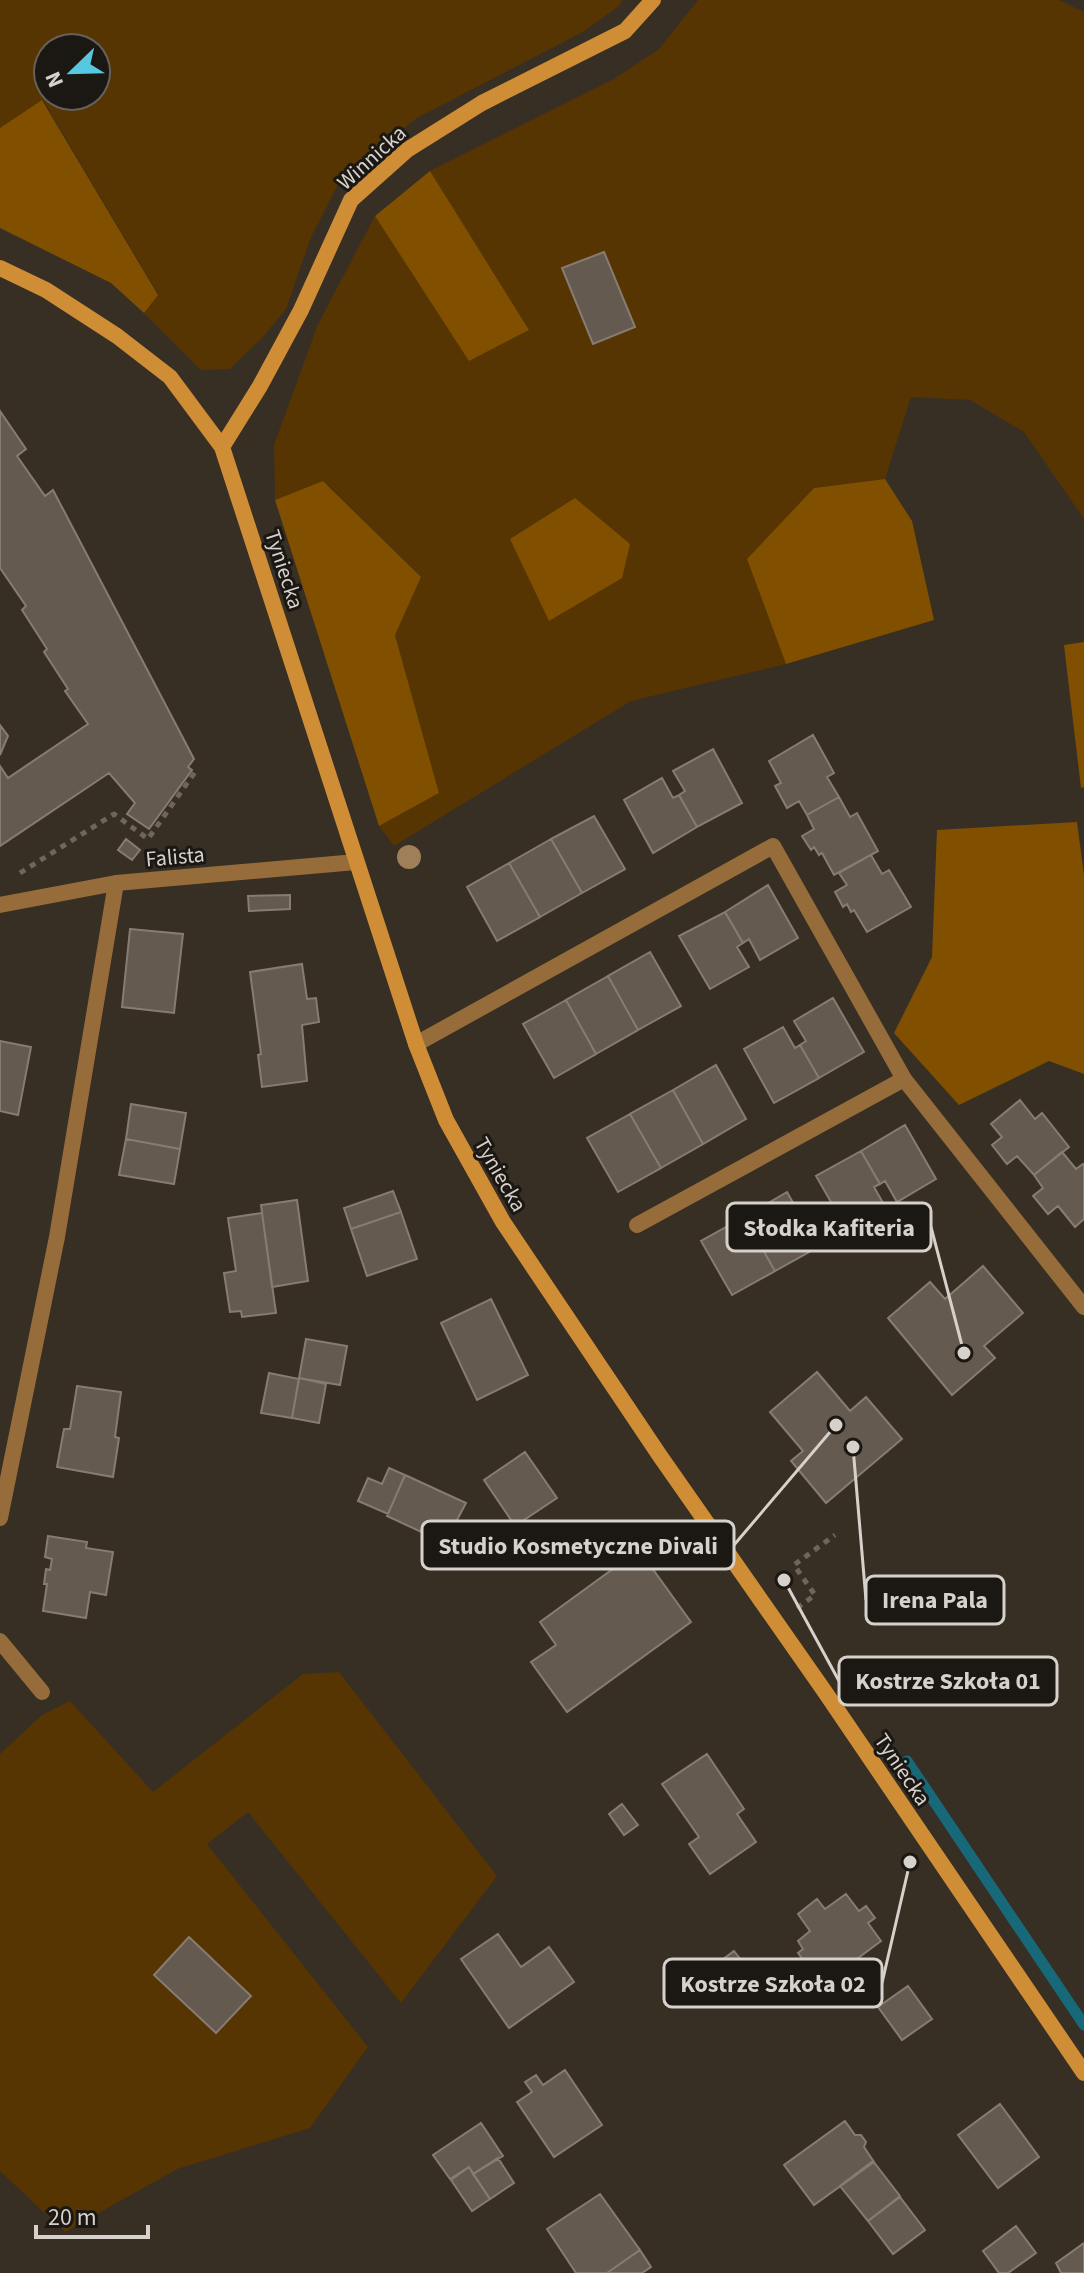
<svg xmlns="http://www.w3.org/2000/svg" width="1084" height="2273" font-family="'Source Sans 3',sans-serif">
	<style>
		.green { fill: #563503; fill-rule: evenodd }
		.forest { fill: #805000 }
		.lines { fill: none; stroke-linecap: round; stroke-linejoin: round }
		.stream { stroke: #176878; stroke-width: 11 }
		.building { fill: #645a50; stroke: #877c71; stroke-width: 2 }
		.path { stroke: #6e665d; stroke-width: 5; stroke-dasharray: 6 6; stroke-linecap: butt }
		.lane { stroke: #956c3a; stroke-width: 16 }
		.street { stroke: #956c3a; stroke-width: 16 }
		.secondary { stroke: #cf8d36; stroke-width: 16 }
		.tree { fill: #9f7f5a }
		.labels { text-anchor: middle; stroke-width: 6; stroke-linejoin: round; paint-order: stroke }
		.street-label { font-size: 22px; fill: #d7d1cb; stroke: #1b1712 }
		.leader { fill: none; stroke: #d7d1cb; stroke-width: 3 }
		.callout-dot { fill: #d7d1cb; stroke: #1b1712; stroke-width: 3 }
		.callout { fill: #1b1712; stroke: #d7d1cb; stroke-width: 3 }
		.callout-label { font-size: 24px; text-anchor: middle; font-weight: bold; fill: #d7d1cb }
	</style>
	<rect width="100%" height="100%" fill="#372e24"/>
	<path class="green" d="M0,0H622L619,6L583,32L417,118L343,175L311,237L286,309L262,338L230,369L201,370L144,313L158,294L43,100L0,128ZM48,48H96V96H48Z
		M698,0H1059L1084,12V519L1024,432L970,400L911,397L885,479L814,488L747,559L786,664L631,701L394,846L379,826L439,793L395,634L421,577L324,481L275,500L274,445L318,324L375,216L469,360L529,330L430,171L614,79L659,49Z
		M339,1672L497,1876L401,2003L248,1812L207,1844L368,2047L310,2128L177,2169L65,2232L0,2171V1754L42,1715L70,1701L153,1792L303,1674Z"/>
	<path class="forest" d="M42,100L158,295L144,313L111,283L0,228V128Z
		M430,171L529,330L469,361L375,216Z
		M885,479L912,521L934,620L786,664L747,559L814,488Z
		M323,481L421,577L395,635L439,793L379,826L275,500Z
		M575,498L630,544L622,578L549,621L510,539Z
		M1084,642V787L1081,788L1064,645Z
		M1077,822L1084,875V1074L1049,1061L959,1105L894,1033L932,957L937,830Z"/>
	<g class="lines">
		<path class="stream" d="M907,1761L1084,2025"/>
	</g>
	<path class="building" d="M604,252L635,327L593,344L562,268Z
		M0,411L26,449L17,456L45,496L53,490L194,759L188,767L192,770L149,829L127,814L135,803L109,773L0,846V766L8,778L88,724L65,691L68,689L44,652L47,649L22,610L26,606L0,568Z
		M0,725L8,736L0,755Z
		M813,735L834,773L827,777L839,797L807,815L799,801L787,808L775,786L781,783L769,761Z
		M713,749L742,803L697,827L679,795L685,791L673,771Z
		M662,778L673,798L679,795L697,827L653,853L624,800Z
		M839,797L850,817L857,813L878,851L834,875L822,853L819,855L814,847L811,850L802,836L814,829L807,815Z
		M594,816L625,869L582,893L551,839Z
		M126,839L140,850L132,860L118,850Z
		M551,839L582,893L540,917L509,863Z
		M871,855L882,874L889,870L911,907L867,932L854,910L851,912L847,904L843,907L835,892L847,885L839,873Z
		M509,863L540,917L497,941L467,887Z
		M768,885L798,938L760,960L749,939L743,943L725,912Z
		M290,895V909L249,911L248,896Z
		M725,912L743,943L737,947L749,967L710,989L679,936Z
		M130,929L183,934L174,1013L122,1007Z
		M650,952L681,1006L638,1030L608,976Z
		M302,964L307,999L316,998L319,1022L302,1025L307,1081L262,1087L258,1055L261,1054L250,972Z
		M608,976L638,1030L596,1054L566,1000Z
		M833,998L864,1052L819,1078L800,1045L806,1041L794,1021Z
		M566,1000L596,1054L554,1078L523,1024Z
		M783,1027L795,1048L800,1045L819,1078L774,1103L744,1049Z
		M0,1041L31,1047L18,1115L0,1111Z
		M716,1065L746,1119L703,1144L673,1090Z
		M673,1090L703,1144L661,1168L630,1114Z
		M1020,1100L1035,1119L1042,1113L1069,1147L1034,1175L1017,1156L1007,1164L992,1145L1002,1137L991,1124Z
		M131,1104L186,1113L180,1149L126,1139Z
		M630,1114L661,1168L618,1192L587,1138Z
		M905,1125L936,1179L897,1202L885,1181L880,1184L861,1151Z
		M126,1139L180,1149L174,1184L119,1175Z
		M861,1151L880,1184L874,1187L886,1208L847,1230L816,1176Z
		M1062,1152L1076,1169L1083,1164L1084,1166V1219L1075,1227L1058,1206L1048,1214L1033,1196L1043,1188L1034,1175Z
		M393,1191L401,1212L351,1229L344,1208Z
		M787,1192L818,1247L775,1271L744,1217Z
		M297,1200L308,1281L272,1287L261,1205Z
		M401,1212L417,1259L367,1276L351,1229Z
		M262,1213L276,1313L242,1317L241,1311L230,1312L224,1273L236,1271L228,1218Z
		M744,1217L775,1271L732,1295L701,1241Z
		M983,1266L1023,1313L984,1346L995,1358L952,1395L888,1318L930,1282L945,1299Z
		M491,1299L528,1375L477,1400L441,1323Z
		M306,1339L347,1346L340,1385L299,1378Z
		M817,1372L850,1411L866,1397L902,1439L826,1503L791,1461L803,1451L770,1412Z
		M269,1373L299,1379L292,1418L261,1413Z
		M299,1378L326,1384L319,1423L292,1418Z
		M77,1386L121,1392L115,1437L119,1438L113,1477L57,1467L64,1429H70Z
		M525,1452L557,1498L515,1526L484,1480Z
		M389,1468L405,1475L388,1514L358,1501L368,1478L382,1484Z
		M405,1475L466,1503L445,1543L387,1516Z
		M48,1536L87,1542L86,1548L113,1552L106,1595L90,1592L86,1618L43,1611L47,1584H44L46,1569L50,1570L52,1559L45,1557Z
		M639,1550L691,1622L567,1712L531,1662L556,1645L540,1622Z
		M707,1754L744,1809L737,1814L756,1842L710,1874L689,1844L699,1837L662,1784Z
		M622,1804L638,1825L624,1835L609,1814Z
		M846,1894L859,1911L866,1906L875,1918L868,1923L881,1941L834,1976L827,1968L821,1972L812,1961L807,1965L798,1953L803,1949L798,1941L810,1931L798,1914L817,1899L825,1909Z
		M498,1934L521,1967L549,1947L574,1982L509,2028L461,1959Z
		M189,1937L251,1996L216,2033L154,1975Z
		M734,1951L750,1971L728,1988L723,1983L729,1978L718,1963Z
		M908,1986L932,2019L902,2040L878,2007Z
		M565,2070L602,2125L554,2157L517,2102L532,2092L525,2082L536,2075L543,2085Z
		M1000,2104L1039,2157L998,2188L958,2135Z
		M845,2121L855,2135H861L866,2142L864,2147L874,2162L814,2205L784,2165Z
		M481,2123L503,2156L473,2174L469,2167L450,2179L433,2155Z
		M498,2158L514,2183L490,2199L473,2174Z
		M873,2161L900,2196L868,2221L840,2186Z
		M469,2167L490,2199L472,2211L451,2180Z
		M600,2194L640,2250L607,2273H576L547,2229Z
		M900,2197L925,2230L893,2254L868,2221Z
		M1016,2226L1036,2253L1008,2273H999L983,2251Z
		M1084,2243V2273H1061L1056,2263Z
		M640,2250L651,2267L642,2273H607Z"/>
	<g class="lines">
		<path class="path" d="M20,873L114,814L148,839L195,772
			M797,1608L815,1595L794,1565L835,1535"/>
		<path class="lane" d="M416,1044L773,846L904,1079L1084,1307
			M637,1225L904,1079
			M0,1518L57,1237L116,883
			M0,1641L42,1692"/>
		<path class="street" d="M0,905L116,883L356,862"/>
		<path class="secondary" d="M0,268L46,290L117,336L170,377L222,447L416,1044L446,1120L503,1222L660,1456L825,1692L1084,2073
			M222,447L260,386L301,310L351,200L407,150L482,103L625,31L653,0"/>
	</g>
	<circle class="tree" cx="409" cy="857" r="12"/>
	<g class="labels">
		<g class="street-label">
			<text transform="translate(371 157) rotate(-42)" y="8">Winnicka</text>
			<text transform="translate(285 569) rotate(72)" y="8">Tyniecka</text>
			<text transform="translate(175 856) rotate(-5)" y="8">Falista</text>
			<text transform="translate(501 1174) rotate(60)" y="8">Tyniecka</text>
			<text transform="translate(903 1769) rotate(56)" y="8">Tyniecka</text>
		</g>
	</g>
	<path class="leader" d="M964 1353L931 1227M836 1425L734 1545M853 1447L866 1600M784 1580L839 1681M910 1862L882 1983"/>
	<g class="callout-dot">
		<circle cx="964" cy="1353" r="8"/>
		<circle cx="836" cy="1425" r="8"/>
		<circle cx="853" cy="1447" r="8"/>
		<circle cx="784" cy="1580" r="8"/>
		<circle cx="910" cy="1862" r="8"/>
	</g>
	<g class="callout">
		<rect x="727" y="1203" width="204" height="48" rx="8"/>
		<rect x="422" y="1521" width="312" height="48" rx="8"/>
		<rect x="866" y="1576" width="138" height="48" rx="8"/>
		<rect x="839" y="1657" width="218" height="48" rx="8"/>
		<rect x="664" y="1959" width="218" height="48" rx="8"/>
	</g>
	<g class="callout-label">
		<text x="829" y="1236">Słodka Kafiteria</text>
		<text x="578" y="1554">Studio Kosmetyczne Divali</text>
		<text x="935" y="1608">Irena Pala</text>
		<text x="948" y="1689">Kostrze Szkoła 01</text>
		<text x="773" y="1992">Kostrze Szkoła 02</text>
	</g>
	<g transform="translate(72 72) rotate(247)"><circle r="38" fill="#1b1712" stroke="#66615c" stroke-width="2"/>
	<path d="M0-6L14 30L0 20L-14 30Z" fill="#56c9e1"/>
	<text y="-12" font-size="22" font-weight="bold" text-anchor="middle" fill="#d7d1cb">N</text>
	</g>
	<path d="M36 2225v12h112v-12" fill="none" stroke="#d7d1cb" stroke-width="4"/>
	<text x="48" y="2225" font-size="24" fill="#d7d1cb" stroke="#1b1712" stroke-width="6" paint-order="stroke">20 m</text>
</svg>
